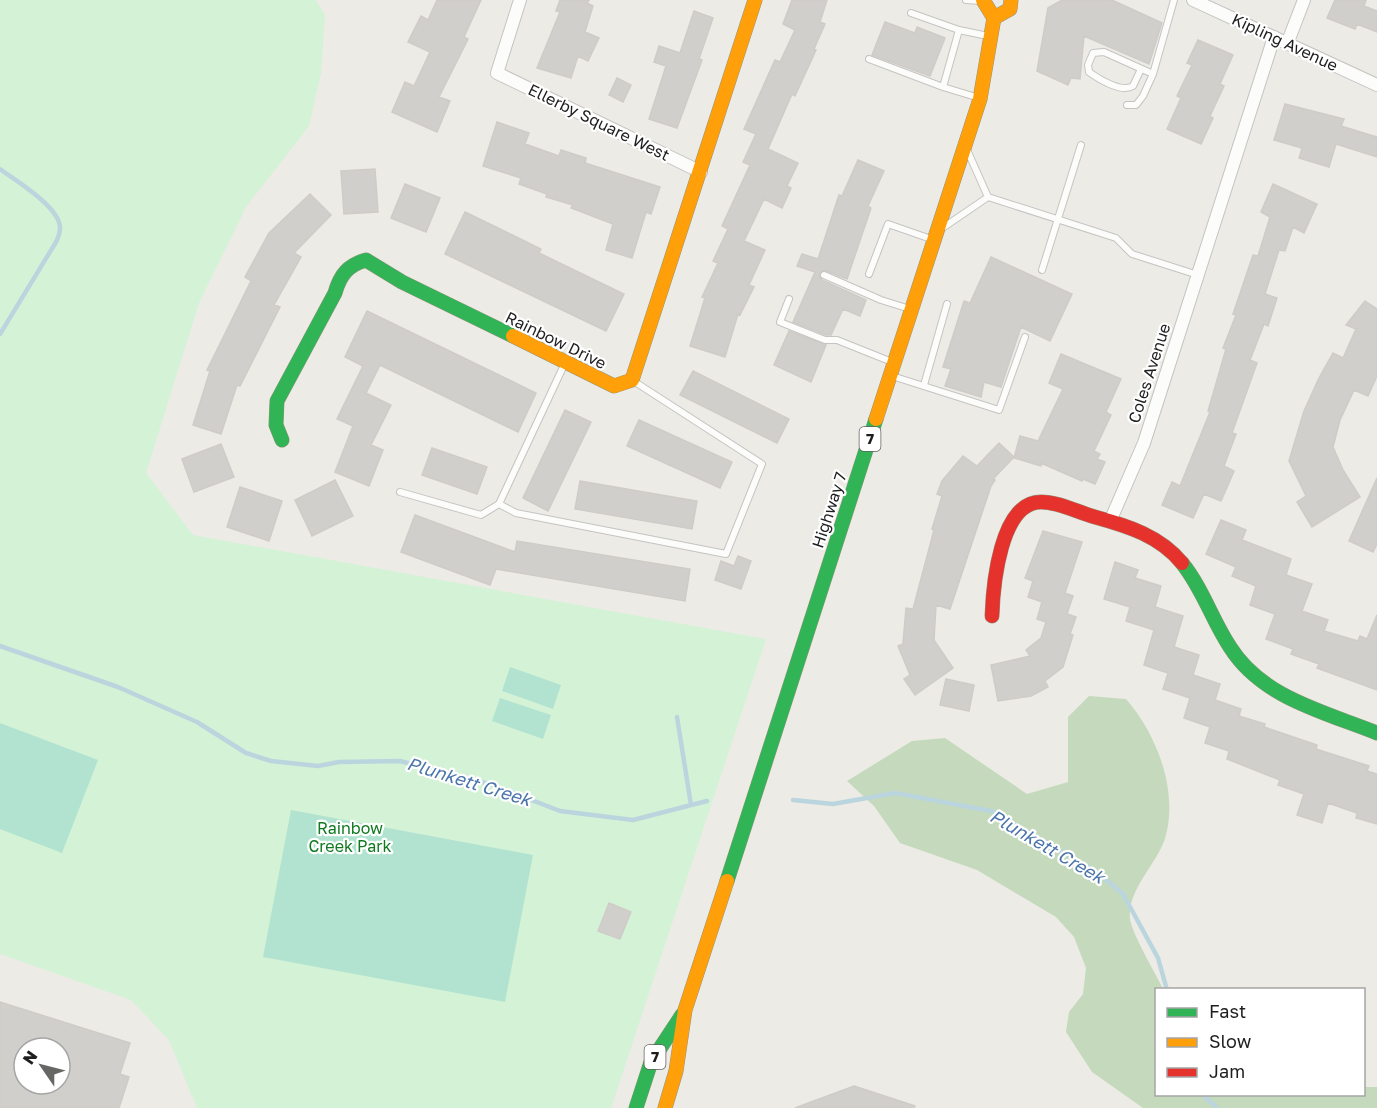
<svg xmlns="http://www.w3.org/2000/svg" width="1377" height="1108" font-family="'Golos Text',sans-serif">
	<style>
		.forest { fill: #c5dabc }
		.park { fill: #d4f2d6 }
		.pitch { fill: #b2e3d1 }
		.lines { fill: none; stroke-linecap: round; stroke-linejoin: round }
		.stream { stroke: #bad5de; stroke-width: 4.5 }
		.building { fill: #d0cfcb; stroke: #cfccc7; stroke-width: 1.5; fill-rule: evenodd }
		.lane-casing { stroke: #c5c4c2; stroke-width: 8 }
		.street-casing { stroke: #c5c4c2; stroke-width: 14 }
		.fast-casing { stroke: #92957f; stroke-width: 15 }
		.slow-casing { stroke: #92957f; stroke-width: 15 }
		.jam-casing { stroke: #92957f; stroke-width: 15 }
		.lane { stroke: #fcfcfb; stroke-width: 6 }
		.street { stroke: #fcfcfb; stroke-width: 12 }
		.fast { stroke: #30b455; stroke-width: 14 }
		.slow { stroke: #ff9f0a; stroke-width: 14 }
		.jam { stroke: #e5322d; stroke-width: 14 }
		.labels { text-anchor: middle; stroke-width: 4.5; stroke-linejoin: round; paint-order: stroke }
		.shield { fill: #fff; stroke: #626262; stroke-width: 1.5 }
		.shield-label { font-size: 15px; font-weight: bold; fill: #1e1e1e }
		.street-label { font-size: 16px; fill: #1e1e1e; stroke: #fff }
		.park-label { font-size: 16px; fill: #0e791f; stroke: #fff }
		.water-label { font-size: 18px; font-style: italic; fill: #4c75ab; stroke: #fff }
	</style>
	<rect width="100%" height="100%" fill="#ecebe6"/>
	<path class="forest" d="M1089,696L1126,699C1156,733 1178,789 1166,835C1159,863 1127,888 1130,919C1132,934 1156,974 1163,989L1156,990V1094H1364V1087H1377V1108H1143L1092,1072L1066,1032L1069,1012L1083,994L1086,968L1074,937L1056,917L977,870L900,843L874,806L847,781L912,741L945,738L1027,794L1068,782V717Z"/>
	<path class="park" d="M0,0H316L325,15L321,73L309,126L246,207L199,303L146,473L193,535L766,639L611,1108H197L169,1040L131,1000L0,954Z"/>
	<path class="pitch" d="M510,667L561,685L553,709L502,691Z
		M500,698L551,715L543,739L492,721Z
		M0,723L98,760L62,853L0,829Z
		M291,810L533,855L505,1002L263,957Z"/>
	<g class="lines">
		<path class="stream" d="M0,169C16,181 60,207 60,228C60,232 58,238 56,242L0,334
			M0,646L118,687L197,722L246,753L271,761L318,766L339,762L400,761L493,785L560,811L633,820L707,801
			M677,717L691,805
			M793,800L833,804L895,793L991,811L1097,872L1123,894L1158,958L1167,990
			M1202,1094L1217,1108"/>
	</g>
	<path class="building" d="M437,0H481L464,37L468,39L439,97L450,101L437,132L392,112L405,82L414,86L430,52L408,42L421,16L428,20Z
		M560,0H589L587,3L593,6L585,32L599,38L588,61L578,56L571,78L537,68L560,12L556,11Z
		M792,0H827L820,22L825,24L814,49L816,50L795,96L792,94L768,149L798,163L787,186L791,188L782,208L764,199L744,241L765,250L749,285L754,287L740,315L738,314L725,357L690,346L705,298L702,297L718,263L713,261L728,229L722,226L750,165L743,162L756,134L744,129L775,60L780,62L795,30L783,24Z
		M1062,0H1112L1162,23L1149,64L1084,36L1080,79L1071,78L1068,85L1037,71L1048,8Z
		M1335,0H1366L1364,6L1377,11V32L1357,24L1355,29L1327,18Z
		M694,11L713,18L699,59L702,60L677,128L649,119L666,66L654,62L659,46L680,53Z
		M885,22L915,33L917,27L945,38L930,76L872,55Z
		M1198,40L1233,55L1220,84L1224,86L1210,116L1213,118L1201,144L1167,129L1181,98L1177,96L1192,65L1187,63Z
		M617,78L631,85L623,102L609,95Z
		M1285,104L1344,119L1341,126L1377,137V157L1336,144L1329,167L1299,158L1302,148L1274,140Z
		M497,122L529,133L525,144L559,156L561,150L586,158L585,163L660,187L651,214L646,212L632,258L606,250L613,224L571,208L573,205L546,197L547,194L519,184L521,178L483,166Z
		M858,160L884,171L868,206L871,208L847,279L824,270L819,275L822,280L866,300L860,316L843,309L831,335H826L793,322L815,272L797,266L802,254L818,259L839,195L842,196Z
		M375,169L378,212L344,214L341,171Z
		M405,184L440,198L426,232L391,218Z
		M1273,184L1317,204L1304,233L1293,227L1285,251L1279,250L1265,294L1277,298L1268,326L1264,324L1250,360L1257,363L1232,433L1236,434L1224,466L1234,471L1221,501L1204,494L1193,518L1162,505L1172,482L1180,486L1210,412L1208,411L1226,349L1223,348L1236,315L1233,314L1253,255L1258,256L1270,217L1261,212Z
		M310,194L331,215L294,253L301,257L274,305L280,307L240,386L237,385L221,434L193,425L210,371L207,370L251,281L245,277L269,233Z
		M465,212L541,249L539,253L624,294L606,331L445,254Z
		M991,257L1072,294L1050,341L1021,327L1001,387L984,382L981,397L945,386L951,369L943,367L964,301L970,303Z
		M1365,301L1377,309V376L1368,396L1354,390L1340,420L1333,447L1343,470L1360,497L1312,527L1297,502L1306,496L1289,461L1304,411L1319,378L1333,353L1343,358L1356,329L1346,325Z
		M367,311L536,393L518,432L380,365L366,393L391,405L371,445L383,450L369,486L335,472L353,426L337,419L363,366L345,357Z
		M789,331L826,345L811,382L774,365Z
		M1061,354L1121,379L1106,412L1111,415L1094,451L1100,454L1097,459L1105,462L1095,484L1083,479L1082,481L1041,463V466L1014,458L1020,436L1038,441L1063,389L1049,383Z
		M693,371L789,419L777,443L680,395Z
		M565,410L591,422L548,511L523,498Z
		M639,420L732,462L720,488L627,446Z
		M999,443L1014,457L993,479L995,480L991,486L950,609L936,605L934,640L953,668L915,695L904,679L910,675L898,646L903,644L906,608L913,609L934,530L932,529L942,496L937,494L942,481L963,456L977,466Z
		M221,444L234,477L194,492L182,459Z
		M432,448L487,467L477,494L422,475Z
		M1377,478V544L1373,552L1349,541Z
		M335,480L353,516L312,536L295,500Z
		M580,481L697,501L692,529L575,509Z
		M240,487L282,501L269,541L227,527Z
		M415,515L515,552L517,541L690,569L685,601L496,569L490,585L401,552Z
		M1221,520L1246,530L1242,540L1291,559L1286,575L1312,584L1302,611L1328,620L1324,631L1358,641L1360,636L1367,639L1377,615V690L1317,668L1319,664L1291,654L1293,649L1266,639L1275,614L1250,605L1256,586L1232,576L1236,567L1206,554Z
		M1043,531L1082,542L1065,593L1073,596L1067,614L1076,617L1070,634L1073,635L1063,667L1045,681L1048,687L1031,696L998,701L991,665L1030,656L1026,650L1041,638L1046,622L1037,619L1042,602L1028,597L1033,581L1025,578Z
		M738,556L751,561L741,589L715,580L721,561L734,566Z
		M1115,562L1138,570L1135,578L1161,586L1155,607L1183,616L1174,647L1199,655L1193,675L1220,684L1215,700L1241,709L1239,716L1265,724L1264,727L1317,745L1316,749L1369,766L1367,771L1377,774V824L1356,818L1357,813L1328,803L1322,823L1297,815L1304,794L1278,785L1280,780L1227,759L1229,751L1205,743L1210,727L1184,718L1190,698L1163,689L1168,673L1144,665L1154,630L1126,621L1130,607L1104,599Z
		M946,679L974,685L969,711L940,705Z
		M609,903L631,912L620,939L598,931Z
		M0,1002L130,1043L120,1074L129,1077L119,1108H0ZM24,1048H60V1084H24Z
		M854,1086L915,1106L914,1108H795Z"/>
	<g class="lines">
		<defs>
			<path id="lane" d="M966,0L981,1
				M959,30L988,36
				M869,59L943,87L959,30L911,13
				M1141,69L1133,86C1122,93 1100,80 1089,72L1088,65L1093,53L1104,52L1153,74L1174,0
				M943,87L976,97
				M1127,105H1136L1143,96L1153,74
				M968,152L988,197L1116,238L1132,254L1198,275
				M944,227L988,197
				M1042,270L1081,145
				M869,274L888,224L931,239
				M824,275L881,300L910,309
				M789,299L780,322L825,340H837L892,362
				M565,363L499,504L516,513L726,554L762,464L635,382
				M892,376L999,410L1025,337
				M924,385L947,304
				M400,492L481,515L499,504"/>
			<path id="street" d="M520,0L497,73L701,172
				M1193,0L1377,85
				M1287,44L1304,0
				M1111,519L1144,443L1274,37"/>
			<path id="fast" d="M282,440L276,425L277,401L335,293C340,275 348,265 366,260L402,282L513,336
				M1182,563C1203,589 1212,620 1230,647C1262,698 1325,712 1377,733
				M727,881L876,419
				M636,1108L651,1062L682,1015"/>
			<path id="slow" d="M994,18L1010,9L1011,0
				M513,336L614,386L632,380L755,0
				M876,419L980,99L994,18L983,0
				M665,1108L676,1071L685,1010L727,881"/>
			<path id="jam" d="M992,616C993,586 1000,502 1041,502C1059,502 1077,512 1095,517C1128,526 1160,536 1182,563"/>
		</defs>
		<use href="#lane" class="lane-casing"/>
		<use href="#street" class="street-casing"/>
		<use href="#fast" class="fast-casing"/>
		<use href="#slow" class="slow-casing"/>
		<use href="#jam" class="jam-casing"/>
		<use href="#lane" class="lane"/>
		<use href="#street" class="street"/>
		<use href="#fast" class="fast"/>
		<use href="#slow" class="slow"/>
		<use href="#jam" class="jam"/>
	</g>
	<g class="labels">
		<g class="shield">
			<rect x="859.5" y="427" width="21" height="24" rx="4.5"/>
			<rect x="644.5" y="1045" width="21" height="24" rx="4.5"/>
		</g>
		<g class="shield-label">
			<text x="870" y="444">7</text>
			<text x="655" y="1062">7</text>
		</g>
		<g class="street-label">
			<text transform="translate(1285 42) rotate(25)" y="6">Kipling Avenue</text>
			<text transform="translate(599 122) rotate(26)" y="6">Ellerby Square West</text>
			<text transform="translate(556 340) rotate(26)" y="6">Rainbow Drive</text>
			<text transform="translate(1149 373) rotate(-72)" y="6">Coles Avenue</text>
			<text transform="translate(829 510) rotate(-72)" y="6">Highway 7</text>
		</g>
		<g class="park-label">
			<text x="350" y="834">Rainbow<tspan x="350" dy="18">Creek Park</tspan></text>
		</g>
		<g class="water-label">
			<text transform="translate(469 782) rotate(17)" y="6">Plunkett Creek</text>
			<text transform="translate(1047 847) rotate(30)" y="6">Plunkett Creek</text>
		</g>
	</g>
	<rect x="1155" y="988" width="210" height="108" fill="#ffffff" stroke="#a5a5a5" stroke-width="1.5"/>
	<rect x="1167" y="1008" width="30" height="9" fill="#30b455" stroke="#a5a5a5" stroke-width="1.5"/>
	<text x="1209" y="1018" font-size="18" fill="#1e1e1e">Fast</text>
	<rect x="1167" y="1038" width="30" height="9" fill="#ff9f0a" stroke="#a5a5a5" stroke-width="1.5"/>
	<text x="1209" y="1048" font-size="18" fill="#1e1e1e">Slow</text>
	<rect x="1167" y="1068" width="30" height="9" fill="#e5322d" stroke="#a5a5a5" stroke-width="1.5"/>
	<text x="1209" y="1078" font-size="18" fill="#1e1e1e">Jam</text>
	<g transform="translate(42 1066) rotate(305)"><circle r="28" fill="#ffffff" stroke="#a5a5a5" stroke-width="1.5"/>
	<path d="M0-4.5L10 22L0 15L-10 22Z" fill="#666664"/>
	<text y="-9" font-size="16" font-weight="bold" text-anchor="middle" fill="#1e1e1e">N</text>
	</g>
</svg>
